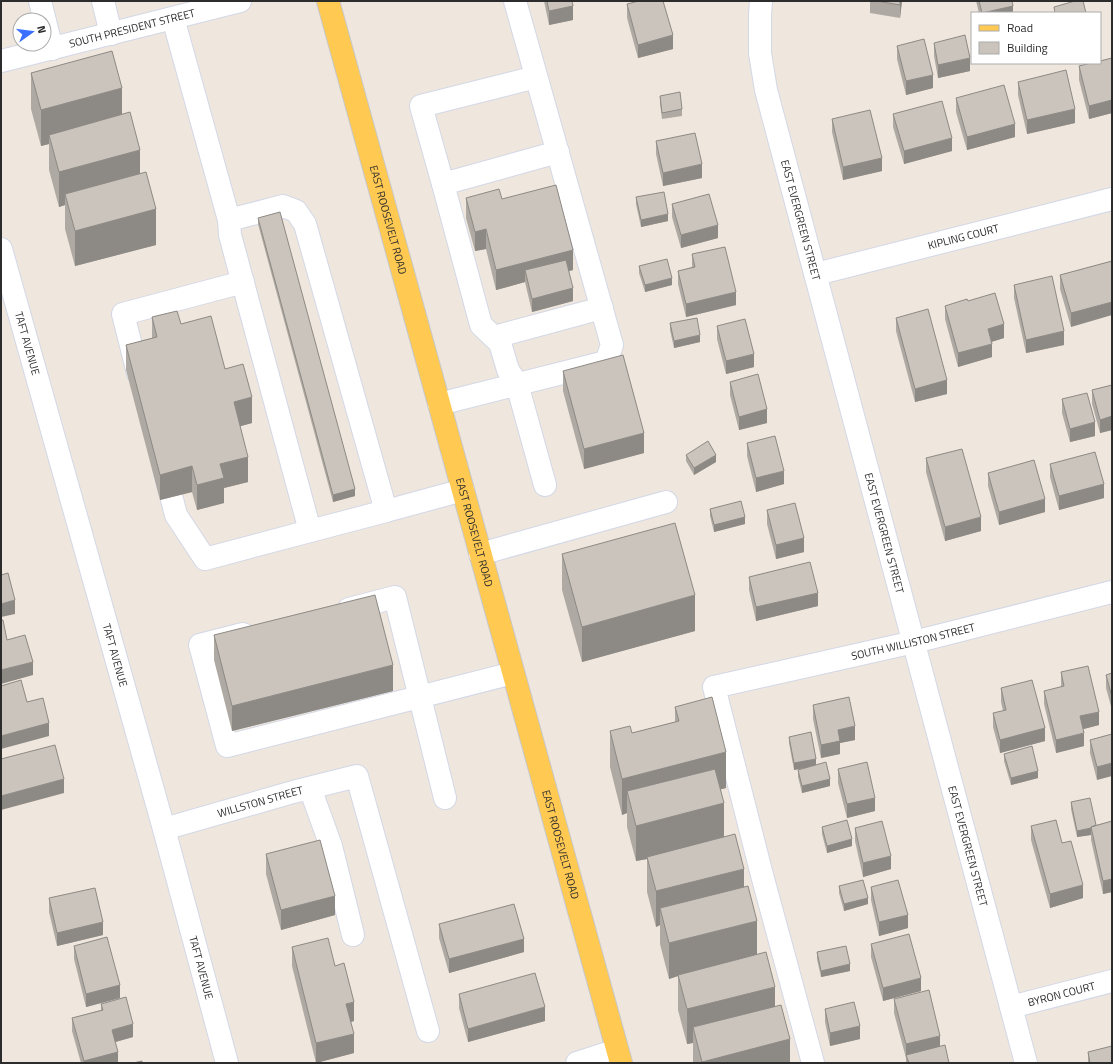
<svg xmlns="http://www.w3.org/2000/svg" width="1113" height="1064" font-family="'Titillium Web',sans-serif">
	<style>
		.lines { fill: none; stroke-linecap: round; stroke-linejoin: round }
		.minor-casing { stroke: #d2d8e6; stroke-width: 24 }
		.major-casing { stroke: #c8c8c8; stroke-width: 24 }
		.minor { stroke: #fff; stroke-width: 22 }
		.major { stroke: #ffc952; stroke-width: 22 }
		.wall { fill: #aea9a2 }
		.shaded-wall { fill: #8d8984 }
		.building { fill: #cac4bc; stroke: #8d8984 }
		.labels { text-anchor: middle; stroke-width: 3.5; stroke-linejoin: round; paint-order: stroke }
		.street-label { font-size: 11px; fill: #2c2c2c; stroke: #fff }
	</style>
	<rect width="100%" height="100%" fill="#efe6dd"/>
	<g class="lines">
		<defs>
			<g id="minor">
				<path d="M40,1L52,49"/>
				<path d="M103,1L111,34"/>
				<path id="s1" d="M761,1L760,15V53L766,90L1026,1063"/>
				<path d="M173,18L229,220L283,206L296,211L305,224L386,511L463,490"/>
				<path id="s2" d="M1,61L240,1"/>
				<path d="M536,77L421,106L443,184L558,152"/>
				<path d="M443,184L481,325L500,343L508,370L517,384L545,485"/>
				<path d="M229,220L230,235L310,531L386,511"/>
				<path id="s3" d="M1,249L164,829L227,1063"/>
				<path id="s4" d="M816,274L1112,199"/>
				<path d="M494,337L602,308"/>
				<path d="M138,373L123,314L243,282"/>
				<path d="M439,404L606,362L612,345L515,1"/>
				<path d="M164,468L176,515L205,559L310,531"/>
				<path d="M480,554L666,502"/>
				<path d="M349,609L395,597L445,798"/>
				<path d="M243,634L200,645L227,746L513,673"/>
				<path d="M310,788L331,846L353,935"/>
				<path id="s5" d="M164,829L293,792L357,776L428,1031"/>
				<path id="s6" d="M1011,1007L1112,981"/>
				<path d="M577,1063L617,1050"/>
				<path id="s7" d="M813,1063L762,875L714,687L914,642L1112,592"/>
			</g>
			<g id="major">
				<path id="s8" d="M328,1L621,1063"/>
			</g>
		</defs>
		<use href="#minor" class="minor-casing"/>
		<use href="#major" class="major-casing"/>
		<use href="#minor" class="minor"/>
		<use href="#major" class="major"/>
	</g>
	<path class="wall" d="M544,1H572L573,20L549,25Z
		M870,1H902L900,18L870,13Z
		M976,1H1012L1013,13H979Z
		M627,4L673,49L638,58L627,18Z
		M934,43L970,71L938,78L934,56Z
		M897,46L933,88L906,95L897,59Z
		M1112,58V113L1089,119L1079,80V66Z
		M31,73L122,114L140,174L156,245L75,266L65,229V205L59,207L49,170V144L41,146L31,109Z
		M1018,82L1075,123L1027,134L1018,95Z
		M660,96L682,109V116L662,119L660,103Z
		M956,98L1015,137L967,150L956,112Z
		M893,114L952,151L904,164L893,127Z
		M832,119L882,171L843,180L832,132Z
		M656,141L702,178L663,186L656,154Z
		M636,197L668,221L641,227L636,204Z
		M466,198L502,199L573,270L569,271L573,301L532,312L525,282L496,290L486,249L475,251L466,218Z
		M672,204L718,238L681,248L672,217Z
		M258,218L355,496L333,502L258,224Z
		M692,254L736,305L686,317L678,284V271L692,267Z
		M1112,261L1071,327L1060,289V275Z
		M639,266L672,285L645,292L639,273Z
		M1014,285L1064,345L1026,353L1014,298Z
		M968,301L1004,338L991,342L992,357L958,367L945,319V306Z
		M152,317L181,324L225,369L252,423L240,426L248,482L224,488V503L197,510L192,492L160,500L126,370V345L152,338Z
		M896,318L947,394L915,402L896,331Z
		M670,323L700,342L674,348L670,330Z
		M717,326L754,367L726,374L717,339Z
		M563,371L644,453L584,469L563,391Z
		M730,382L767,423L739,430L730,395Z
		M1112,385V430L1100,433L1092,404V390Z
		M1062,399L1095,436L1070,442L1062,413Z
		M747,443L784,484L756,492L747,456Z
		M686,455L716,462L694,475L686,461Z
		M926,458L981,531L945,541L926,472Z
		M1050,464L1104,498L1059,510L1050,477Z
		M988,473L1045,512L999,525L988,486Z
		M710,509L745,524L714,532L710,516Z
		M767,510L804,552L776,559L767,524Z
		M562,554L695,631L582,662L562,590Z
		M749,577L818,606L756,621L749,590Z
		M214,635L393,691L232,731L214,660Z
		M1061,672L1099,725L1083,729L1084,746L1056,753L1044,704V691L1061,687Z
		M1112,673V710L1106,688V675Z
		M1001,688L1045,741L1000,753L993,727V713L1003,711L1001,702Z
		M813,705L855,740L840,743V754L821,758L813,719Z
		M675,707L726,788L721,789L724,837L744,887L757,955L775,1006L790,1063H693V1043L687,1044L678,1010V976L669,979L660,944V925L656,927L647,892V859L636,861L627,827V813L622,815L610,767V731L632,733L675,722Z
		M1112,734L1097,780L1090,753V740Z
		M789,737L816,765L830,786L802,793L798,777V770L807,767L794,770L789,743Z
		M1004,754L1038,778L1011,785L1004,761Z
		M838,769L875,811L847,818L838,783Z
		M1071,802L1096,825L1112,821V892L1103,894L1091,840V835L1077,837L1071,809Z
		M1031,826L1062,843L1083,898L1050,908L1031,840Z
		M822,827L852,846L827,853L822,834Z
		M855,828L891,869L863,877L855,841Z
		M266,854L335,915L281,930L266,874Z
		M839,886L868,904L844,911L839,893Z
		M871,887L908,928L879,936L871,900Z
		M49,898L103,935L57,946L49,912Z
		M439,924L524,952L449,973L439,938Z
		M871,944L921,991L883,1001L871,957Z
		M74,946L120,998L86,1007L74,959Z
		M292,947L335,966L354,1021L351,1022L354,1053L316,1063L292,966Z
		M817,952L850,971L821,977L817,959Z
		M459,994L545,1021L468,1042L459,1008Z
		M894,999L940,1046L949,1063H906V1058L894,1013Z
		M101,1004L133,1037L115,1042L118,1063H81L72,1031V1018L101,1010Z
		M825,1009L860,1039L830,1046L825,1022Z
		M1088,1052L1112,1063H1088Z"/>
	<path class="shaded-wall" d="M900,1H902L900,18Z
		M573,6V20L549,25V11Z
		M1013,6V13H982Z
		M673,35V49L638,58V45Z
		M970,58V71L938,78V65Z
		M933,75V88L906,95V81Z
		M122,88V124L49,135V144L41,146V110Z
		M1112,100V113L1089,119V106Z
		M1075,109V123L1027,134V120Z
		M1015,124V137L967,150V137Z
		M952,138V151L904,164V151Z
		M140,150V185L65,194V205L59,207V172Z
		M882,158V171L843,180V167Z
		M702,164V178L663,186V173Z
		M156,209V245L75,266V231Z
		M668,214V221L641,227V220Z
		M718,225V238L681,248V235Z
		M486,229V249L475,251V232Z
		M573,250V270L527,281L525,270V282L496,290V270Z
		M672,278V285L645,292V285Z
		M573,288V301L532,312V299Z
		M736,292V305L686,317V304Z
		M1112,302V315L1071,327V313Z
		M1004,324V338L988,343V329Z
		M1064,331V345L1026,353V340Z
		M700,335V342L674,348V341Z
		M992,344V357L958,367V353Z
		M754,354V367L726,374V361Z
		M947,380V394L915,402V389Z
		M252,397V423L234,428V402Z
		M767,409V423L739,430V417Z
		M1112,416V430L1100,433V420Z
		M1095,422V436L1070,442V429Z
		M644,433V453L584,469V449Z
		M716,455V462L694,475V468Z
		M248,457V482L224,488V503L197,510V485L220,464Z
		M192,466V492L160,500V475Z
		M784,471V484L756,492V478Z
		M1104,484V498L1059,510V496Z
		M355,489V496L333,502V495Z
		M1045,499V512L999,525V512Z
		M745,517V524L714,532V525Z
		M981,517V531L945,541V527Z
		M804,538V552L776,559V545Z
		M818,593V606L756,621V607Z
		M695,595V631L582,662V627Z
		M15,600V614L1,617V604Z
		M33,662V675L1,684V670Z
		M393,665V691L232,731V706Z
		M1099,712V725L1080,730V716Z
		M49,723V736L1,749V736Z
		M855,726V740L840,743V754L821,758V745L838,730Z
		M1045,728V741L1000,753V740Z
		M1084,733V746L1056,753V740Z
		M726,752V788L633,812L627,791V813L622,815V779Z
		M816,759V766L794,770V763Z
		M1112,763V776L1097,780V767Z
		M1038,771V778L1011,785V778Z
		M64,779V793L1,810V796Z
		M830,779V786L802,793V786Z
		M875,798V811L847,818V804Z
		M724,803V839L647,857V859L636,861V826Z
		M1091,828V835L1077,837V831Z
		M852,839V846L827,853V846Z
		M891,856V869L863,877V863Z
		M744,869V904L660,908V925L656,927V891Z
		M1112,879V892L1103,894V881Z
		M1083,885V898L1050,908V894Z
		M335,896V915L281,930V910Z
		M868,898V904L844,911V904Z
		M908,915V928L879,936V922Z
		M757,921V956L678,975V976L669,979V943Z
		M103,922V935L57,946V933Z
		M524,939V952L449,973V959Z
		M850,964V971L821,977V971Z
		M921,978V991L883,1001V988Z
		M120,985V998L86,1007V994Z
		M775,987V1022L693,1027V1043L687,1044V1009Z
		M354,1002V1021L346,1023V1004Z
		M545,1007V1021L468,1042V1029Z
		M133,1024V1037L112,1043V1030Z
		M860,1026V1039L830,1046V1033Z
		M354,1034V1053L316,1063V1043Z
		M940,1036V1049L906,1055V1058V1044Z
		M790,1039V1063H702V1062Z
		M118,1052V1063H84V1061Z"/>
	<path class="building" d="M547,1H572L573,6L549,11Z
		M639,1H663L673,35L638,45L627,4Z
		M877,1H900V5Z
		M979,1H1012L1013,6L982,13Z
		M1075,1H1083L1086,13H1055L1054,7Z
		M965,35L970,58L938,65L934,43Z
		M924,39L933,75L906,81L897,46Z
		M112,51L122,88L41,110L31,73Z
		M1112,58V100L1089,106L1079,66L1091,63H1100V61Z
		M1066,70L1075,109L1027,120L1018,82Z
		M1004,85L1015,124L967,137L956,98Z
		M680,92L682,109L662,113L660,96Z
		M942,101L952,138L904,151L893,114Z
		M870,110L882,158L843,167L832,119Z
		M130,112L140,150L59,172L49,135Z
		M695,133L702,164L663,173L656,141Z
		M146,172L156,209L75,231L65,194Z
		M556,185L573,250L496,270L486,229L475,232L466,198L499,189L502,199Z
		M664,192L668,214L641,220L636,197Z
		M709,194L718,225L681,235L672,204Z
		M280,212L355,489L333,495L258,218Z
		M725,247L736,292L686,304L678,271L695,267L692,254Z
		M667,259L672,278L645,285L639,266Z
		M566,260L573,288L532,299L525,270Z
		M1112,261V302L1071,313L1060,275Z
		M1052,276L1064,331L1026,340L1014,285Z
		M995,293L1004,324L988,329L992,344L958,353L945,306L967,299L968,301Z
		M928,309L947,380L915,389L896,318Z
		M177,311L181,324L211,316L225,369L243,364L252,397L234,402L248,457L220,464L224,478L197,485L192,466L160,475L126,345L157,337L152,317Z
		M697,318L700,335L674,341L670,323Z
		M745,319L754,354L726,361L717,326Z
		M623,355L644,433L584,449L563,371Z
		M758,374L767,409L739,417L730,382Z
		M1112,385V416L1100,420L1092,390Z
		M1087,393L1095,422L1070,429L1062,399Z
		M775,436L784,471L756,478L747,443Z
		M708,441L716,455L694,468L686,455Z
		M962,449L981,517L945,527L926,458Z
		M1095,452L1104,484L1059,496L1050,464Z
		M1034,460L1045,499L999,512L988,473Z
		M741,501L745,517L714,525L710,509Z
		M795,503L804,538L776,545L767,510Z
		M675,523L695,595L582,627L562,554Z
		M810,562L818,593L756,607L749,577Z
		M8,573L15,600L1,604V575Z
		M375,595L393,665L232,706L214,635Z
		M1,620H3L7,640L25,635L33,662L1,670Z
		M1088,666L1099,712L1080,716L1084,733L1056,740L1044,691L1064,686L1061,672Z
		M1112,673V697L1106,675Z
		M21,680L27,702L43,698L49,723L1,736V686Z
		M1032,680L1045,728L1000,740L993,713L1006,710L1001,688Z
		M712,697L726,752L622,779L610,731L630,726L632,733L679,721L675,707Z
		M849,697L855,726L838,730L840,741L821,745L813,705Z
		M811,732L816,759L794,763L789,737Z
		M1112,734V763L1097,767L1090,740Z
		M55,745L64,779L1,796V759Z
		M1032,746L1038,771L1011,778L1004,754Z
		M826,762L830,779L802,786L798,770Z
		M867,762L875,798L847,804L838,769Z
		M715,769L724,803L636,826L627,791Z
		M1090,798L1096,825L1091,827V828L1077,831L1071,802Z
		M847,820L852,839L827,846L822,827Z
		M1056,820L1062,843L1071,841L1083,885L1050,894L1031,826Z
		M882,821L891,856L863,863L855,828Z
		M1112,821V879L1103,881L1091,827Z
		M735,834L744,869L656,891L647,857Z
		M320,840L335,896L281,910L266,854Z
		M863,880L868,898L844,904L839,886Z
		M898,880L908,915L879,922L871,887Z
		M748,886L757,921L669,943L660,908Z
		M95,888L103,922L57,933L49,898Z
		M514,904L524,939L449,959L439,924Z
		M909,934L921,978L883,988L871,944Z
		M107,937L120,985L86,994L74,946Z
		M328,938L335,966L344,963L354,1002L346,1004L354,1034L316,1043L292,947Z
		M846,946L850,964L821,971L817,952Z
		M766,952L775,987L687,1009L678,975Z
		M535,973L545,1007L468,1029L459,994Z
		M929,990L940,1036L906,1044L894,999Z
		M126,997L133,1024L112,1030L118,1052L84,1061L72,1018L103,1010L101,1004Z
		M854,1002L860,1026L830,1033L825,1009Z
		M781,1005L790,1039L702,1062L693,1027Z
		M945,1045L949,1063H909L906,1055Z
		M1112,1046V1063H1090L1088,1052Z
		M142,1061V1063H133Z"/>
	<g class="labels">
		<g class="street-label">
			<text dy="4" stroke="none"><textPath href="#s2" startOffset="135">SOUTH PRESIDENT STREET</textPath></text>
			<text dy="4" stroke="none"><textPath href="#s8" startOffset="227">EAST ROOSEVELT ROAD</textPath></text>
			<text dy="4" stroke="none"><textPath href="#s1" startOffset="224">EAST EVERGREEN STREET</textPath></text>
			<text dy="4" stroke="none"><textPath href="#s4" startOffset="152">KIPLING COURT</textPath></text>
			<text dy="4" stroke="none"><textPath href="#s3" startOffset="98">TAFT AVENUE</textPath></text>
			<text dy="4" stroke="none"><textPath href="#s8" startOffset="551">EAST ROOSEVELT ROAD</textPath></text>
			<text dy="4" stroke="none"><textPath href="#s1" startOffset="548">EAST EVERGREEN STREET</textPath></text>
			<text dy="4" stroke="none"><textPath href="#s7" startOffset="593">SOUTH WILLISTON STREET</textPath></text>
			<text dy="4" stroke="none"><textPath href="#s3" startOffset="422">TAFT AVENUE</textPath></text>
			<text dy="4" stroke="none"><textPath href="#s5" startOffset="100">WILLSTON STREET</textPath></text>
			<text dy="4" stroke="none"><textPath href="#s8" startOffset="875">EAST ROOSEVELT ROAD</textPath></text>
			<text dy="4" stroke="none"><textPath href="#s1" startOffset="872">EAST EVERGREEN STREET</textPath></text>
			<text dy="4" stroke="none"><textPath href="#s3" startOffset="746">TAFT AVENUE</textPath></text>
			<text dy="4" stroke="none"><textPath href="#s6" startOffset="52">BYRON COURT</textPath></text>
		</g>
	</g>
	<rect width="1113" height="1064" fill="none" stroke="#2c2c2c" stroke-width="4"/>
	<rect x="971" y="12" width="130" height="52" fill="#ffffff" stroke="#ababab"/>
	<rect x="979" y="25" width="20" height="6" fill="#ffc952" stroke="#ababab"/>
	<text x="1007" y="32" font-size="12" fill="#2c2c2c">Road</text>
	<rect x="979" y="42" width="20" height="12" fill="#cac4bc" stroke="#ababab"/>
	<text x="1007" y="52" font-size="12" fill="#2c2c2c">Building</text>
	<g transform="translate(32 32) rotate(76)"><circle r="19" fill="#ffffff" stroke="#ababab"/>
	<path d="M0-3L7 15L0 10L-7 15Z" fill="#3a6fff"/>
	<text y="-6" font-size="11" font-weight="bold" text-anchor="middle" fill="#2c2c2c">N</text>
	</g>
</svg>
